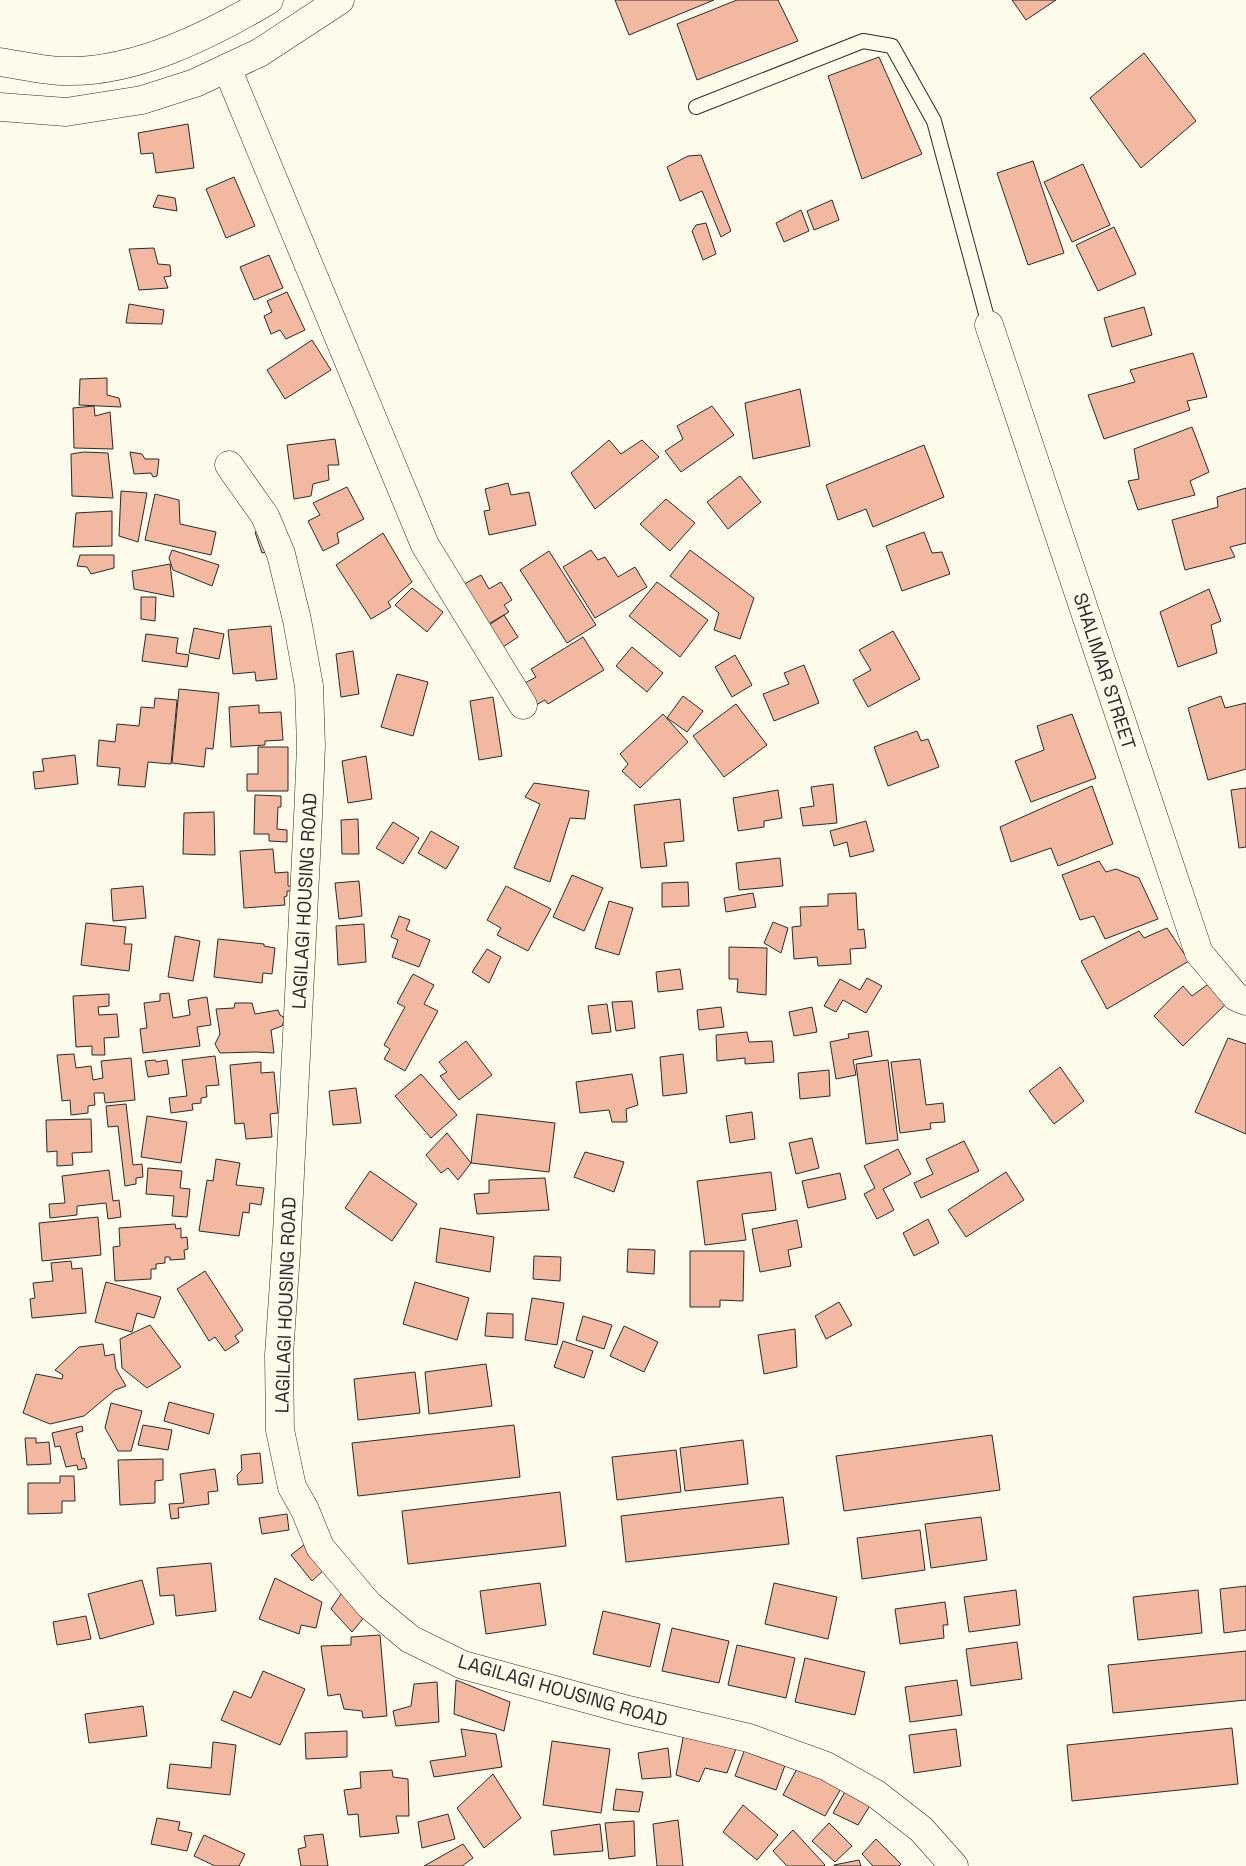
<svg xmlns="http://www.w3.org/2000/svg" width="1246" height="1866" font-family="'Space Grotesk',sans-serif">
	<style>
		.building { fill: #f2b8a0; stroke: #2b2b2b }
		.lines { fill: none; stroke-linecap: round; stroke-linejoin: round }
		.service-casing { stroke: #2b2b2b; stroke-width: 16 }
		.minor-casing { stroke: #2b2b2b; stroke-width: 29 }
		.trunk-casing { stroke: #2b2b2b; stroke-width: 29 }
		.service { stroke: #fdfbea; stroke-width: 14 }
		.minor { stroke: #fdfbea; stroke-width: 28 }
		.trunk { stroke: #fdfbea; stroke-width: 28 }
		.labels { text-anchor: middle; stroke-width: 4; stroke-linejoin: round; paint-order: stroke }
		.street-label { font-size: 19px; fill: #2b2b2b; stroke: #fdfbea }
	</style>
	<rect width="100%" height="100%" fill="#fdfbea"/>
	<path class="building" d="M615,0H714L629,35Z
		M737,0H778L798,41L697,80L677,24Z
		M1012,0H1056L1026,20Z
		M1144,53L1196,121L1141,168L1090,98Z
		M879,57L922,154L862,179L828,76Z
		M188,124L194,168L156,173L153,153L141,154L138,133Z
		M701,155L731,231L721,237L702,191L680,201L667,167L688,156Z
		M1033,161L1064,253L1028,265L997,173Z
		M1083,164L1110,225L1072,242L1044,182Z
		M234,177L255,226L226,238L206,189Z
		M158,195L175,198L177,211L153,207Z
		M832,200L839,220L814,230L807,211Z
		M801,210L809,231L784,242L776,223Z
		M706,223L716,254L703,260L692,231L696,225Z
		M1114,227L1136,274L1098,291L1076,245Z
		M154,248L158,264L170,265L171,276L164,277L168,288L139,290L129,249Z
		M269,255L283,288L254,300L240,267Z
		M287,292L305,330L286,339L280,330L271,334L264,316L272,312L267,301Z
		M129,304L164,310L162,324L126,323Z
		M1144,307L1152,335L1112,347L1104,318Z
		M312,340L331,370L285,399L267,370Z
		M1193,353L1207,397L1187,401L1190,410L1104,439L1088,395L1135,382L1130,370Z
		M107,378V395L119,398L121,407L79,405L80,379Z
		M800,389L810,446L753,459L745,403Z
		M94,406L95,416L110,412L113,449L74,448L73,408Z
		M712,406L734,435L681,472L665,451L683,439L677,426Z
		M1192,427L1209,472L1190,481L1195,495L1138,510L1128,481L1139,479L1134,449Z
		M335,439L339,465H328L329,480L313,484L311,496L294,499L287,445Z
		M609,440L621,454L642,440L659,457L595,509L571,473Z
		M924,445L944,497L873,527L866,509L838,520L826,485Z
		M84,452L108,453L113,498L72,496L71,454Z
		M130,452L142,454L145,459H159L157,476L153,477L151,473L134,474Z
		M740,476L761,502L728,529L707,502Z
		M508,483L511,495L529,492L536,525L489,535L484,511L490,510L485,489Z
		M347,487L364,519L337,533L339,543L323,551L308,521L320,515L313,503Z
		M1246,488V543L1230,547L1235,557L1185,570L1172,520L1218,507L1217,497Z
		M121,491L147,493L138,542L119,536Z
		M155,494L179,500L180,524L216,532L211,555L145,540Z
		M666,499L695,523L670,551L640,524Z
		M112,511V546L73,547L76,513Z
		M265,530L270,551L262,553L255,532Z
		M924,532L932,553L942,552L950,574L902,591L886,546Z
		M383,533L412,582L388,602L391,607L371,619L336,565Z
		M172,550L219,565L212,586L173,570L169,558Z
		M591,550L598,560L605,557L618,577L635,567L647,587L595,618L563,567Z
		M690,550L754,598L740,639L714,630L719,613L670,576Z
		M549,551L596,625L567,643L520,570Z
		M80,555H114V568L91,574L87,567L77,566Z
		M170,564L174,597L134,589L132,571Z
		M481,575L489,589L501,582L512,600L504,605L509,612L485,626L455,589Z
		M657,582L708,620L680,657L629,616Z
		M412,588L443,612L427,632L395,605Z
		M1209,589L1221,621L1211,625L1217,653L1178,667L1160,612Z
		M141,597H156L155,621L141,619Z
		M504,615L518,637L494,653L480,631Z
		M271,626L277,679L256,681L255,672L233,674L228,630Z
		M194,628L224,634L219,659L189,653Z
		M893,631L920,679L868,707L853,680L871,670L859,650Z
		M146,634L178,638L176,653L189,655L187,667L142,661Z
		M583,637L604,670L548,704L545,700L536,705L523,684L536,677L531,669Z
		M632,647L663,673L647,692L616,666Z
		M353,651L359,694L341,697L336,654Z
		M735,655L752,685L732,697L715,667Z
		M804,665L819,703L774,721L763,694L789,684L784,673Z
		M397,674L428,682L413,736L381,727Z
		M179,689L219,693L213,749L206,748L204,767L172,763Z
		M683,696L703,711L687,732L667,718Z
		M1221,696L1225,708L1246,703V769L1208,780L1188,708Z
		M493,697L502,756L479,760L470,701Z
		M155,698L177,700L171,764L148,762L145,787L118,785L120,768L97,766L99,740L115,742L117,724L139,726L141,707L154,708Z
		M736,704L767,745L724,777L693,736Z
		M259,705V713L281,712L283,740L265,741V745L231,747L229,707Z
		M663,714L688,742L640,788L622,771L628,764L620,754Z
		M1072,714L1096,778L1031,802L1015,761L1044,750L1037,726Z
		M917,731L921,741L928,739L939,767L888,786L874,747Z
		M258,747H288V791H247V774H258Z
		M75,755L78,784L35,789L33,772L44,771L42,759Z
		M366,756L372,799L348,803L342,761Z
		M534,783L589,791L585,819L570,818L550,882L514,868L540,804L525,797Z
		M833,784L837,823L803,826L800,808L814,806L811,787Z
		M1092,786L1113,844L1058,866L1051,848L1011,862L1000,827Z
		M1246,788V847L1239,848L1231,790Z
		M778,790L782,818L764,821V827L738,831L733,798Z
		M255,795L281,796V807H278L277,829L287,830V842L269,841V834H254Z
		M680,799L684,841L664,843L667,866L641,868L634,805Z
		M214,812L215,855L183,854L184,813Z
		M358,819L359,854H342L341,820Z
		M866,821L874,851L850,857L847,842L834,846L830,831Z
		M393,822L419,838L403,864L376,848Z
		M431,831L459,847L446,869L418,853Z
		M273,849L275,873L288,872V886H292L293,891H287V896L284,897L285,905L244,908L240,851Z
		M780,858L783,886L739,890L736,863Z
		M1099,861L1106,872L1116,869L1139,878L1158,919L1105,939L1094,916L1080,920L1062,875Z
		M572,875L603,888L584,931L553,917Z
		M359,881L362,916L339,919L335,883Z
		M688,882L689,906L662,907V883Z
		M143,886L146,918L113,921L111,889Z
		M506,886L551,909L528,951L497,935L501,928L487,920Z
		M753,893L756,907L726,912L724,898Z
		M856,893L858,930L864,929L866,948L850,949L851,964L818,966L817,957L794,959L792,927L801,926L800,907L828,906V894Z
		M609,901L633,908L619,955L595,948Z
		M399,916L410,920L406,930L430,940L419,967L392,957L398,940L391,937Z
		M773,922L788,928L781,953L764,943Z
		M86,923L126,927L124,944H132L129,971L81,965Z
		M364,924L366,962L338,965L336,926Z
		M1167,928L1189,961L1107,1009L1081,961L1139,931L1144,938Z
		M175,936L200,941L193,981L168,977Z
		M218,939L264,944V946L275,948L272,974L263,973L262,983L214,977Z
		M729,947L767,948L766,995L737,992L738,979H729Z
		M487,949L501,957L489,983L472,972Z
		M680,969L683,989L658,992L656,972Z
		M413,974L434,985L424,1004L438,1011L405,1071L384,1059L390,1049L384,1045L405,1007L397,1003Z
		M867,978L882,986L866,1013L843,1000L836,1012L824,1006L840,979L860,990Z
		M1211,982L1230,1000L1183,1046L1154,1016L1183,986L1192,996Z
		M169,993L173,1018L190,1015L188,1000L207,997L211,1025L197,1027L200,1046L143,1053L140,1029L147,1028L144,1003L160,1001V994Z
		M109,994V1006L98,1007L99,1015L117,1014L119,1037L104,1038L105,1055H92V1046L76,1047L73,996Z
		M632,1001L635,1028L616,1031L612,1002Z
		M235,1003H252L255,1014L278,1010L280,1015L285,1018L282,1026L271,1030L274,1053L256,1052L220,1053L215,1044L220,1034L216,1009L234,1008Z
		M607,1004L611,1032L592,1034L588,1006Z
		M721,1007L724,1027L699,1030L697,1010Z
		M812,1007L817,1032L794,1036L789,1012Z
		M868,1031L872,1056L853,1060L856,1075L836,1079L830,1042L849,1038L848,1034Z
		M747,1032L749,1042L772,1041L774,1062L745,1064V1058L717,1061L716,1035Z
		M1228,1038L1246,1044V1134L1195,1112Z
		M466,1041L492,1075L459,1100L440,1076L447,1072L439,1062Z
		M74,1054L76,1068L91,1066L93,1080L103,1078L101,1061L131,1058L135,1100L105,1103L104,1093H94L95,1105L88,1106V1113L71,1115L70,1100L62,1101L57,1055Z
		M683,1054L687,1093L663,1096L660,1057Z
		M215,1056L219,1085L206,1086L207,1097L201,1098V1103L192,1104L193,1110L171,1113L169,1098L187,1096L182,1060Z
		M920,1059L926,1105L943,1103L945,1122L930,1123L931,1129L900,1133L891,1062Z
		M155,1060L156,1062L167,1060L169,1074L148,1077L145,1061Z
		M888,1060L898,1140L866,1144L856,1064Z
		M261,1062V1073L274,1072L278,1113L270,1114L272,1137L246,1139L244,1123L235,1124L230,1065Z
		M1060,1067L1084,1101L1054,1124L1029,1091Z
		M829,1070L830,1096L800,1099L798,1073Z
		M421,1074L457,1115L431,1138L395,1096Z
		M632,1074L638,1105L626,1109L627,1122H612L609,1110L580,1113L576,1082Z
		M356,1088L361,1123L333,1125L329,1091Z
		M126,1104L133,1165L142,1164L143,1177L136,1178V1184L125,1186L118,1126L108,1127L106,1106Z
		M752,1112L755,1139L730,1143L726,1116Z
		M477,1114L555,1123L549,1172L471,1163Z
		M147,1116L187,1122L181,1163L141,1157Z
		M91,1119L92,1152L72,1153L73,1165L57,1166V1151L47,1152L46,1120Z
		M447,1133L471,1163L458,1180L448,1168L441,1173L426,1155Z
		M812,1138L819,1168L796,1174L789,1143Z
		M964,1141L979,1171L921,1198L914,1183L933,1174L926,1159Z
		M898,1149L911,1174L883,1189L894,1210L877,1219L864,1194L875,1188L864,1166Z
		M585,1152L624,1162L614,1192L574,1177Z
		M216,1159L240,1163L236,1185L264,1188L261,1205L250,1203L249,1213L243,1212L239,1236L199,1231L207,1180L213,1181Z
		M148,1168L182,1171L180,1188L190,1189L187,1217L172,1216L174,1196L146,1194Z
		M109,1170L113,1201L119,1200L121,1217L108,1219L106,1203L77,1206V1215L50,1218L49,1204L65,1203L62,1176Z
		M370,1171L417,1204L392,1241L345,1208Z
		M771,1172L776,1210L742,1214L746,1240L705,1245L697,1181Z
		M1006,1172L1024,1200L966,1237L948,1210Z
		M840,1173L846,1199L808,1208L802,1181Z
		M545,1178L549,1210L477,1214L474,1194L489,1193V1180Z
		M98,1217L101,1255L42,1261L39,1223Z
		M928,1219L939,1243L914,1256L903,1233Z
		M797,1220L802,1247L788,1250L791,1266L760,1272L752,1229Z
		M175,1224L176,1229L181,1228V1238L187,1237L188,1249L184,1250L185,1259L170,1260V1257H165V1263L156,1264V1269H151V1279L115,1281L113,1247L120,1246L119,1228Z
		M440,1228L494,1237L490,1272L436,1262Z
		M628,1249L655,1250L654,1274L627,1272Z
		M690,1251H744L743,1301L720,1300V1307H690Z
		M534,1256L561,1257L560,1281L533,1279Z
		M71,1261L72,1269L82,1268L86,1313L32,1318L30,1299L35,1298L33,1283L53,1281L51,1263Z
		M205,1271L243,1330L235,1336L239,1342L225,1351L215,1337L209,1341L177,1289Z
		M106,1282L161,1297L154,1318L137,1313L132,1332L95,1322Z
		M415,1282L469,1298L457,1340L403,1324Z
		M532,1298L564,1303L557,1345L525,1340Z
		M839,1302L852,1325L826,1339L815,1316Z
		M487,1313L513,1314V1338L485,1336Z
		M583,1316L612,1325L604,1349L576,1340Z
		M150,1325L181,1367L147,1388L122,1368L120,1339Z
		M624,1326L658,1342L644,1372L610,1356Z
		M795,1329L797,1367L764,1374L758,1335Z
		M563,1341L593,1351L584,1378L554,1367Z
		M103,1344L105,1356L114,1354L116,1369L126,1386L115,1390L84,1416L50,1424L23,1413L36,1374L62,1379L63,1375L55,1370L79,1347Z
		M486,1364L492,1406L429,1414L425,1372Z
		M415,1372L420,1413L358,1420L354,1379Z
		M169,1402L214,1414L209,1434L164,1421Z
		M111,1403L142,1411L131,1451H118L105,1428Z
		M143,1425L172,1430L168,1450L138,1445Z
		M514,1425L520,1477L358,1496L352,1443Z
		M82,1426L83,1431L76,1433L82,1459L84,1458L87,1468L78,1470L77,1465L66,1467L60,1446L55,1447L52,1433Z
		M992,1435L1000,1490L844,1511L836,1456Z
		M25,1438H36V1443L49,1442L51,1464L27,1465Z
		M743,1440L748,1484L685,1491L680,1448Z
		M676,1450L681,1492L617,1500L612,1457Z
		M260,1453L263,1483L238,1485L237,1475L242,1470L241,1455Z
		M163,1459V1480L155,1481V1503L120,1505L118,1460Z
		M215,1469L218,1491L208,1492L209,1504L178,1508L179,1518L171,1519L169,1504L184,1503L180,1474Z
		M60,1476H74L75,1501H62V1513L28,1514V1483H60Z
		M560,1492L566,1546L408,1564L402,1511Z
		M783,1497L789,1544L626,1562L621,1516Z
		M287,1514L289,1530L262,1534L259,1518Z
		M981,1517L987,1560L931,1568L925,1524Z
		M920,1530L925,1570L862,1579L857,1538Z
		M305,1544L325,1569L312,1581L291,1555Z
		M211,1563L216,1611L176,1616L174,1595L160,1596L157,1568Z
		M275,1578L322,1602L316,1628L301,1625L299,1634L259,1619Z
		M142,1580L154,1624L100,1639L88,1594Z
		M540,1583L546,1625L486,1634L480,1591Z
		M774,1583L837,1597L828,1639L765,1624Z
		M1246,1586V1630L1224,1633L1220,1589Z
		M1016,1590L1020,1625L969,1632L964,1597Z
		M1198,1590L1202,1633L1138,1640L1133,1597Z
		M341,1594L366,1615L352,1632L331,1609Z
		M945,1602L948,1625H943L944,1638L900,1644L895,1609Z
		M603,1611L660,1624L650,1667L593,1654Z
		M86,1616L91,1639L57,1645L53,1622Z
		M672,1628L729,1641L719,1683L662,1671Z
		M380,1635L387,1716L363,1718L362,1711L344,1709L340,1694L328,1696L321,1646L351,1645V1637Z
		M1017,1642L1022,1679L971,1686L966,1649Z
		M737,1645L795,1658L786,1698L728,1685Z
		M1246,1651V1700L1113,1713L1108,1665Z
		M805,1658L865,1672L855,1715L795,1702Z
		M263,1671L305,1689L280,1745L221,1720L234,1691L251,1698Z
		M456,1680L510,1702L504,1731L454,1714Z
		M957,1680L962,1715L910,1722L905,1687Z
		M437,1682L439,1722L396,1726L393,1711L411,1706L414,1684Z
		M143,1706L147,1736L89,1743L85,1714Z
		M1232,1728L1238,1784L1072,1801L1067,1745Z
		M461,1729L496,1734L502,1767L434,1777L430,1761L466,1756Z
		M956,1729L961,1766L914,1773L909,1735Z
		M347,1731V1757L306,1759L305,1733Z
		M684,1733L737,1746L727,1773L705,1768L699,1782L676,1775Z
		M552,1741L610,1749L601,1813L543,1805Z
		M213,1742L236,1745L230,1795L167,1788L170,1764L211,1768Z
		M746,1746L787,1760L776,1790L735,1776Z
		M668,1748L671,1777L642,1779L638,1753Z
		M798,1767L842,1787L825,1816L783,1795Z
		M392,1770L393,1777L408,1779L409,1816H396L399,1833L360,1837L358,1814L348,1815L344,1790L361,1788L360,1772Z
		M493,1774L521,1818L484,1848L457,1808Z
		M616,1789L643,1792L639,1812L613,1810Z
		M846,1790L872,1802L858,1825L833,1813Z
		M743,1805L778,1835L757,1860L723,1832Z
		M448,1814L455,1839L422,1848L418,1822Z
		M157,1818L180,1822L178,1830L192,1833L187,1851L151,1844Z
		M678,1820L683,1866H657L653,1824Z
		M634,1821L635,1856L609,1859L605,1823Z
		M829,1823L852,1846L835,1862L812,1841Z
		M600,1824L603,1851L554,1855L551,1831Z
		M793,1830L825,1865L824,1866H787L773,1851Z
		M323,1834L328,1866H301L298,1849L306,1847L304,1836Z
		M204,1835L245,1854L239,1866H215L194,1856Z
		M876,1839L901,1864L899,1866H873L862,1854Z
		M463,1844L473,1858L462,1866H424Z
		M859,1860L861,1866H834V1865Z"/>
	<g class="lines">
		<defs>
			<path id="service" d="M696,107L863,41L892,46L934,121L989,325"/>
			<path id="minor" d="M227,68L425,545L523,705
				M989,325L1199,953L1236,997L1246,1001
				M229,465L265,516L281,554L297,620L309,686L311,746L308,817L286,1253L279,1355L280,1430L292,1487L305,1510L320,1547L369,1605L410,1639L463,1665L628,1710L749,1738L826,1766L876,1794L921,1829L954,1866"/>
			<path id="trunk" d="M0,62C21,65 44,71 65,71C135,73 210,35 269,0
				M0,107L66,112L142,100L195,83L259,53L340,0"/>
		</defs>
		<use href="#service" class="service-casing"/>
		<use href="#minor" class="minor-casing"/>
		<use href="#trunk" class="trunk-casing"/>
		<use href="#service" class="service"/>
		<use href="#minor" class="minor"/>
		<use href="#trunk" class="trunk"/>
	</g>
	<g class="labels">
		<g class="street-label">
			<text transform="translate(1105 671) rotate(72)" y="7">SHALIMAR STREET</text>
			<text transform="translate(304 901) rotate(-87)" y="7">LAGILAGI HOUSING ROAD</text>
			<text transform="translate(285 1305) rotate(-88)" y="7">LAGILAGI HOUSING ROAD</text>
			<text transform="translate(563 1690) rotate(16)" y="7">LAGILAGI HOUSING ROAD</text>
		</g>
	</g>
</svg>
